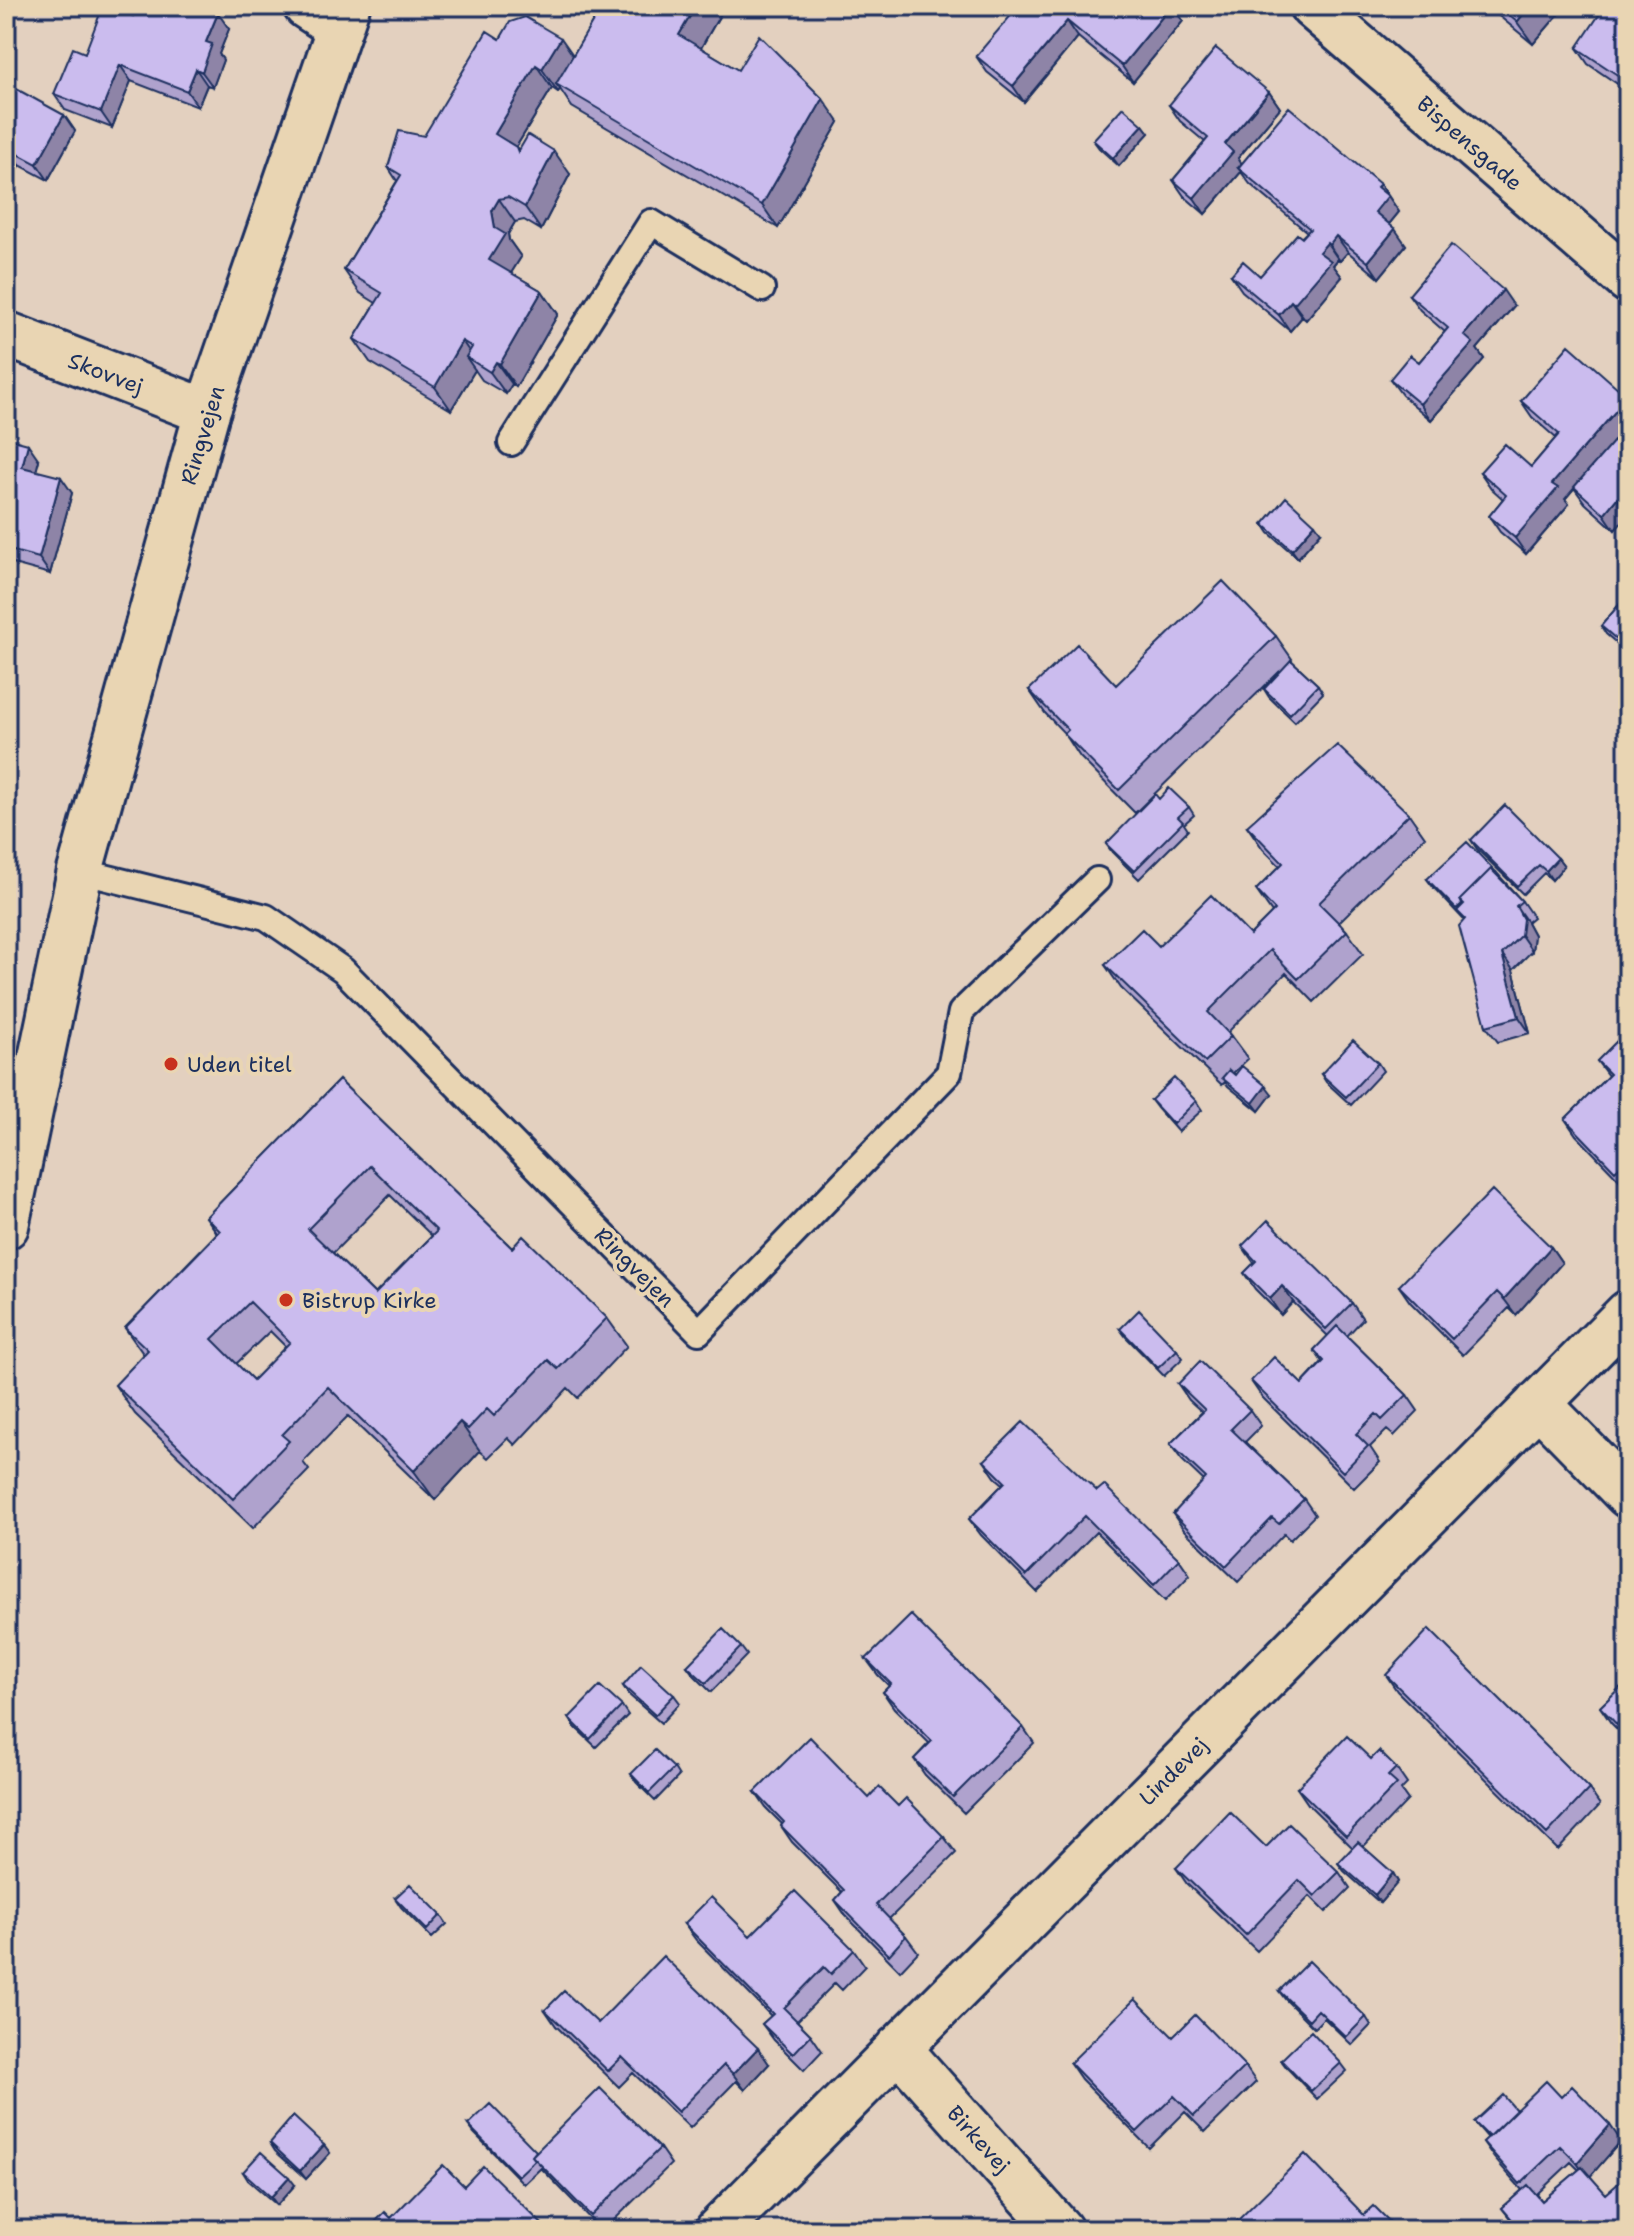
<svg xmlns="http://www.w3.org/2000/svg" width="1634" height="2236" font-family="'Shantell Sans',sans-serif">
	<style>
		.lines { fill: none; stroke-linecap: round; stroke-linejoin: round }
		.service-casing { stroke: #1b2f5e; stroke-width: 30 }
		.minor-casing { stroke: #1b2f5e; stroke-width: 50 }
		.tertiary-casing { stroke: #1b2f5e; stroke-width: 50 }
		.secondary-casing { stroke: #1b2f5e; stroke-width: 50 }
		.service { stroke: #e9d5b3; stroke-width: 24 }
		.minor { stroke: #e9d5b3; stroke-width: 44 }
		.tertiary { stroke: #e9d5b3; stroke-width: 44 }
		.secondary { stroke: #e9d5b3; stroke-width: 44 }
		.wall { fill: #afa2cd; stroke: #1b2f5e; stroke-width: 2; fill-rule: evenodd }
		.shaded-wall { fill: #8e84a7; stroke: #1b2f5e; stroke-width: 2 }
		.building { fill: #cbbcee; stroke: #1b2f5e; stroke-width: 2; fill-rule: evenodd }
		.poi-dot { fill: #c8321e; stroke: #e9d5b3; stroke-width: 3 }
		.labels { text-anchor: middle; stroke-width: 8; stroke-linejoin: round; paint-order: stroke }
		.street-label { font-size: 22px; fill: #1b2f5e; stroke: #e9d5b3 }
		.poi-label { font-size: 22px; fill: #1b2f5e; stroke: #e9d5b3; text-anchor: start }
	</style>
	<rect width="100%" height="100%" fill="#e3d0bf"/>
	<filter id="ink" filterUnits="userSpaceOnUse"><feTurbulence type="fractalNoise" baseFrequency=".0125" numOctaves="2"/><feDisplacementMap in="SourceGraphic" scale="16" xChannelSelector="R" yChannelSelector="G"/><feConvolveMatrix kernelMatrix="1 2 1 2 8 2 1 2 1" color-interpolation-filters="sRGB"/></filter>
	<g filter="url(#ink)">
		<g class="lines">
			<defs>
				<path id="service" d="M511,443L651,222L762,289
					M80,871L266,917L343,970L699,1332L949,1073L961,1012L1097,880"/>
				<path id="minor" d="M306,6L338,27
					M6,334L207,412
					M1538,1403L1628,1495
					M898,2048L1060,2230
					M718,2230L1628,1313"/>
				<path id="tertiary" d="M1312,6L1628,280"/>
				<path id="secondary" d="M6,1226L80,871L207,412L347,6"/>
			</defs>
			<use href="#service" class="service-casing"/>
			<use href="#minor" class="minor-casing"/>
			<use href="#tertiary" class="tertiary-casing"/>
			<use href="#secondary" class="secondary-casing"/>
			<use href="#service" class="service"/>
			<use href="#minor" class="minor"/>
			<use href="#tertiary" class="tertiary"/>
			<use href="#secondary" class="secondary"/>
		</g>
		<path class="wall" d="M602,6H716L721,13L701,48L738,70L839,122L778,228L572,107L560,89L558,92L552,88L516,147L519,151L570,174L541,230L524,220L515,222L508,234L509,240L521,257L511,273L542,291L558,314L516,387L512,384L506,394L482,380L475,370L451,410L370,362L354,339L376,303L360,293L344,270L397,181L388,167L424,136L500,39L573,56Z
			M1487,6H1573L1567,13L1563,9L1533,44Z
			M1628,6V91L1588,64L1577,48Z
			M1064,9L1183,21L1133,82L1078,37L1024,102L987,72L976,56Z
			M133,16L229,29L219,54L223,60L213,87L207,85L198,107L131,81L112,128L65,110L54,94L85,53Z
			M1269,92L1280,108L1238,158L1242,164L1380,184L1399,212L1389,224L1406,245L1379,278L1348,252L1340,261L1338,259L1333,265L1342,277L1306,320L1302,317L1290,331L1242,291L1231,275L1260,276L1307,232L1250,184L1241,172L1205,214L1184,196L1173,180L1205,142L1180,121L1169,105Z
			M6,96L64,115L75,131L48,180L20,165L6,191Z
			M1143,125L1149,133L1119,166L1099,148L1093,140Z
			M1409,295L1514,306L1477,349L1484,359L1431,420L1402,395L1390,379L1419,362L1445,332L1420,310Z
			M1628,397V515L1615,530L1585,503L1574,488L1565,499L1569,504L1526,554L1500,532L1489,516L1503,499L1491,488L1480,472L1531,467L1556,438L1532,417L1521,401Z
			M6,438L39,460L36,471L72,493L50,574L6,562Z
			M1263,524L1321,532L1298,558L1269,533Z
			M1628,594V653L1606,634L1601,626Z
			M1276,636L1292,659L1291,660L1318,685L1323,693L1295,722L1269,697L1264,689L1280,671L1135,813L1080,757L1065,734L1045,713L1029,690L1116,685Z
			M1159,799L1189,807L1194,815L1184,824L1188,830L1139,879L1112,852L1106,844Z
			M1409,814L1425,837L1339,922L1347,931L1363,954L1314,1002L1286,973L1228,1032L1248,1059L1233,1073L1272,1094L1259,1111L1228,1086L1225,1082L1222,1085L1121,988L1105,965L1159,946L1250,935L1272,913L1256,890L1280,866L1263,849L1247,826Z
			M1471,840L1558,858L1564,866L1552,880L1544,873L1523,894L1477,849Z
			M1496,872L1522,901L1533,917L1527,922L1534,935L1532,951L1513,970L1530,1033L1498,1042L1486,1026L1464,920L1433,887L1427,879Z
			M1628,1030V1186L1626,1187L1576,1135L1565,1119L1608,1076L1597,1061Z
			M1378,1063L1383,1071L1351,1105L1326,1082L1321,1074Z
			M339,1080L512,1248L607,1318L627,1346L578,1398L568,1388L515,1445L508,1438L488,1458L480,1451L435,1500L348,1416L303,1462L309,1470L253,1528L135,1414L115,1385L144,1355L125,1328L217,1233L206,1217ZM390,1195L432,1236L375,1294L333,1253ZM270,1331L286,1347L253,1380L236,1364Z
			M1151,1100L1196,1101L1202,1110L1178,1132L1157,1108Z
			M1242,1246L1352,1303L1363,1319L1347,1336L1407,1395L1418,1411L1394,1436L1387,1430L1370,1447L1380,1462L1354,1488L1262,1397L1251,1381L1302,1384L1322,1362L1314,1350L1328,1336L1293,1302L1281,1315L1255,1289L1244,1273L1254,1263Z
			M1551,1247L1562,1263L1516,1315L1509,1308L1463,1355L1410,1302L1399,1286Z
			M1120,1329L1177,1350L1183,1358L1164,1376L1126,1337Z
			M1178,1384L1250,1410L1261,1426L1245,1442L1304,1499L1315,1515L1290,1540L1284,1534L1238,1582L1184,1530L1173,1514L1204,1481L1182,1460L1170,1444L1202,1412L1189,1400Z
			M984,1461L1097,1491L1179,1559L1190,1575L1165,1601L1096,1532L1037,1592L981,1535L969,1519L1003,1484L995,1477Z
			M741,1647L747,1655L711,1692L693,1674L687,1666Z
			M866,1659L1023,1727L1034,1743L964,1813L925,1775L914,1759L929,1743L894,1708L883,1692L889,1686L878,1675Z
			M1386,1675L1589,1789L1600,1805L1558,1850L1397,1691Z
			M1628,1680V1740L1611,1723L1600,1707Z
			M623,1686L674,1695L680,1703L661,1723L628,1694Z
			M622,1706L628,1715L596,1747L575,1727L569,1718Z
			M1371,1759L1396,1768L1407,1784L1401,1790L1408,1800L1363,1847L1393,1873L1398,1882L1380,1903L1344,1871L1338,1863L1353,1848L1308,1804L1297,1788Z
			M674,1768L679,1776L655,1801L636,1782L631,1774Z
			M755,1792L869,1798L898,1806L944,1837L956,1853L889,1919L906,1936L918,1952L900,1971L846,1916L835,1900L842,1892L792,1842L781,1826L782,1824L766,1808Z
			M1266,1847L1339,1872L1350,1888L1326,1912L1310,1896L1257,1951L1187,1884L1176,1868Z
			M395,1898L441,1915L447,1924L432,1938L401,1907Z
			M684,1924L750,1936L854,1950L865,1966L842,1990L835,1983L797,2021L811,2035L822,2051L804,2070L774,2040L762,2024L771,2016L696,1940Z
			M1279,1991L1366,2017L1371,2025L1352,2045L1324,2018L1314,2028L1285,1999Z
			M545,2010L598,2023L769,2064L745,2090L736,2081L690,2128L633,2073L619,2087L556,2026Z
			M1173,2037L1245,2066L1256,2082L1205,2132L1185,2112L1149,2148L1081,2079L1070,2063Z
			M1281,2060L1341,2063L1347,2071L1317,2099L1287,2068Z
			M1561,2097L1621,2141L1590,2176L1628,2230H1519L1502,2208L1522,2190L1494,2158L1483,2142L1488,2138L1474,2122ZM1571,2162L1579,2170L1542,2201L1537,2194Z
			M468,2125L536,2151L660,2148L671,2164L604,2230H601L541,2168L524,2184L474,2133Z
			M270,2143L324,2145L330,2153L306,2179L275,2151Z
			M243,2172L295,2185L277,2205L248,2180Z"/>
		<path class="shaded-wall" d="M696,6H716L721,13L695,58L679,35Z
			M1171,6L1183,21L1133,82L1122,66Z
			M1530,6H1560L1563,9L1533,44L1517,22Z
			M1562,6H1573L1567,13Z
			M218,13L229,29L219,54L223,60L213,87L202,72L206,42Z
			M1067,21L1078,37L1024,102L1013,86Z
			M561,38L577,61L556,84L560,89L558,92L542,69Z
			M120,65L131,81L112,128L101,112Z
			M536,65L552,88L516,147L532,170L495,134Z
			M196,69L207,85L198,107L187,91Z
			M1269,92L1280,108L1238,158L1244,168H1238L1241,172L1205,214L1194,198L1225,144Z
			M823,99L839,122L778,228L762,205Z
			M64,115L75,131L48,180L37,164Z
			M1143,125L1149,133L1119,166L1113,158Z
			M9,149L20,165L6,191V155Z
			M554,151L570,174L541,230L525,207Z
			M1380,184L1399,212L1386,228L1375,212L1377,187Z
			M499,199L515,222L508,234L509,240L521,257L505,283L489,260L495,228L492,211Z
			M1395,229L1406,245L1379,278L1368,262Z
			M1336,236L1348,252L1340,261L1329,245Z
			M1327,243L1338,259L1333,265L1342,277L1306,320L1294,304L1319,252Z
			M1503,290L1514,306L1477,349L1484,359L1431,420L1420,404L1464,335Z
			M542,291L558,314L516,387L500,364Z
			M1291,301L1302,317L1290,331L1279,315Z
			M462,341L478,364L466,357L475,370L451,410L435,387Z
			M496,362L512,384L506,394L490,372Z
			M1628,397V426L1565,499L1569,504L1526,554L1515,538L1552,484Z
			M28,444L39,460L33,483L22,467Z
			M61,477L72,493L50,574L39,558Z
			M1617,498L1628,515L1615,530L1604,514Z
			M1315,524L1321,532L1298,558L1292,550Z
			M1628,638V652L1623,645Z
			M6,685L10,690L6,706Z
			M1558,858L1564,866L1552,880L1546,871Z
			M1516,906L1527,922L1534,935L1532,951L1521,935Z
			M1502,954L1513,970L1530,1033L1519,1017Z
			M1266,1086L1272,1094L1259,1111L1253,1103Z
			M1551,1247L1562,1263L1516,1315L1504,1299Z
			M1282,1286L1293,1302L1281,1315L1270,1299Z
			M460,1422L480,1451L435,1500L414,1471Z
			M1393,1873L1398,1882L1380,1903L1375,1895Z
			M758,2048L769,2064L745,2090L733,2074Z
			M1610,2125L1621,2141L1588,2179L1577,2163Z
			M324,2145L330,2153L306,2179L300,2171Z
			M289,2177L295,2185L277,2205L271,2197Z"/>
		<path class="building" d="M103,6H109L133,16L137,6H202L218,13L206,42L212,44L202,72L196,69L187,91L120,65L101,112L54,94L73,48L85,53Z
			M602,6H696L679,35L738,70L759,35L823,99L762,205L556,84Z
			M1019,6H1060L1064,9L1066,6H1171L1122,66L1067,21L1013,86L976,56Z
			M1498,6H1530L1517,22Z
			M1605,6H1628V82L1577,48Z
			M525,17L561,38L542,69L536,65L495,134L516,147L518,152L528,135L554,151L525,207L508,197L499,199L492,211L495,228L505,234L489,260L542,291L500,364L496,362L490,372L466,357L472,347L462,341L435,387L354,339L382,293L344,270L401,175L388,167L399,131L424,136L487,31L500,39L510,22Z
			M1216,48L1269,92L1225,144L1233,152L1194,198L1173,180L1208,138L1169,105Z
			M11,86L64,115L37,164L9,149L6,155V96Z
			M1123,107L1143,125L1113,158L1093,140Z
			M1289,107L1380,184L1377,187L1388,196L1375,212L1395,229L1368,262L1336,236L1329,245L1327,243L1319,252L1331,261L1294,304L1291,301L1279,315L1231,275L1243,261L1260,276L1297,234L1302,238L1310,229L1238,168Z
			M1451,245L1503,290L1464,335L1473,343L1420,404L1390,379L1410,355L1419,362L1448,328L1409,295Z
			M1569,345L1628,397L1552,484L1558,488L1515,538L1489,516L1506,495L1480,472L1505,444L1531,467L1559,434L1521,401Z
			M1628,425V508L1617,498L1604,514L1574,487Z
			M6,438L28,444L22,467L61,477L39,558L6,549Z
			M1286,497L1315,524L1292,550L1263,524Z
			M1223,581L1276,636L1119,790L1064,734L1068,730L1029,690L1077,644L1116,685Z
			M1628,594V638L1623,645L1601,626Z
			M1291,660L1318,685L1290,714L1264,689Z
			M1337,745L1409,814L1319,903L1347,931L1298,979L1270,950L1208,1012L1231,1036L1205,1062L1105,965L1142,929L1159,946L1211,895L1250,935L1275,910L1256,890L1283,863L1247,826Z
			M1169,788L1189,807L1178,817L1183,822L1134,871L1106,844L1155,794L1159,799Z
			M1505,805L1558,858L1546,871L1539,865L1517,886L1471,840Z
			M1467,842L1496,872L1495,873L1491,869L1460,900L1462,904L1456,909L1427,879Z
			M1491,869L1522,901L1516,906L1523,919L1521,935L1502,954L1519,1017L1486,1026L1459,926L1465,919L1457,911L1464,904L1460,900Z
			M1628,1030V1159L1615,1171L1565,1119L1610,1074L1597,1061Z
			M1353,1040L1378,1063L1346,1097L1321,1074Z
			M1242,1066L1266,1086L1253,1103L1222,1078L1229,1070L1235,1075Z
			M1174,1078L1196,1101L1173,1124L1151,1100Z
			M339,1080L512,1248L523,1236L607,1318L558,1369L548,1360L494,1416L487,1409L468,1429L460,1422L414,1471L328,1387L282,1435L289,1441L233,1499L115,1385L148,1350L125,1328L220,1231L206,1217ZM370,1166L437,1231L375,1294L308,1229ZM250,1302L290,1342L253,1380L212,1339Z
			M1492,1190L1551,1247L1504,1299L1497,1292L1452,1339L1399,1286Z
			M1268,1220L1352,1303L1326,1329L1282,1286L1270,1299L1244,1273L1256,1261L1242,1246Z
			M1139,1310L1177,1350L1158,1368L1120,1329Z
			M1337,1326L1407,1395L1382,1420L1376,1414L1356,1434L1368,1446L1343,1472L1251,1381L1274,1357L1302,1384L1324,1361L1314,1350Z
			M1200,1361L1250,1410L1231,1429L1304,1499L1279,1524L1272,1518L1226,1566L1173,1514L1206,1478L1170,1444L1205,1410L1178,1384Z
			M1023,1422L1097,1491L1104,1485L1179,1559L1154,1585L1085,1516L1026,1576L969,1519L1005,1482L984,1461Z
			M911,1615L1023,1727L953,1797L914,1759L932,1741L883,1692L891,1684L866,1659Z
			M723,1629L741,1647L706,1683L687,1666Z
			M1429,1629L1589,1789L1547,1834L1386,1675Z
			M641,1665L674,1695L655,1715L623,1686Z
			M1628,1680V1736L1600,1707Z
			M600,1686L622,1706L590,1739L569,1718Z
			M1347,1736L1371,1759L1379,1751L1396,1768L1388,1776L1397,1784L1346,1836L1297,1788Z
			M810,1737L869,1798L879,1787L898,1806L906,1798L944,1837L876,1905L906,1936L889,1955L835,1900L844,1890L781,1826L784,1822L755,1792Z
			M655,1750L674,1768L649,1793L631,1774Z
			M1230,1812L1266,1847L1289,1824L1339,1872L1315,1896L1299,1880L1246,1935L1176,1868Z
			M1358,1842L1393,1873L1375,1895L1338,1863Z
			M410,1884L441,1915L427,1930L395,1898Z
			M795,1891L854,1950L831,1974L824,1967L784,2008L811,2035L793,2054L762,2024L773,2014L684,1924L711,1897L750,1936Z
			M663,1956L758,2048L733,2074L724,2065L678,2112L622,2057L608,2071L545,2010L564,1991L598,2023Z
			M1309,1961L1366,2017L1346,2037L1318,2010L1309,2020L1279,1991Z
			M1135,1999L1173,2037L1195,2015L1245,2066L1194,2116L1174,2096L1137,2132L1070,2063Z
			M1311,2031L1341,2063L1311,2091L1281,2060Z
			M1546,2081L1561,2097L1572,2086L1610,2125L1577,2163L1560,2146L1520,2184L1483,2142Z
			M600,2088L660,2148L591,2216L532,2156Z
			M1503,2095L1516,2110L1489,2137L1474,2122Z
			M490,2104L536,2151L532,2156L535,2160L518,2176L468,2125Z
			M293,2116L324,2145L300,2171L270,2143Z
			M261,2152L289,2177L271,2197L243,2172Z
			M1305,2154L1364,2215L1374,2206L1398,2230H1234L1231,2227Z
			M443,2165L464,2186L483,2166L547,2229L367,2230L385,2212L391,2218Z
			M1582,2167L1606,2194L1628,2175L1627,2230H1521L1502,2208L1528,2185L1542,2201Z"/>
	</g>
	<g class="poi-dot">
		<circle cx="171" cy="1064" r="8"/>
		<circle cx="286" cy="1300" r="8"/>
	</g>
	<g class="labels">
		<g class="street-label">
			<text transform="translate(1470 143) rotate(41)" y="8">Bispensgade</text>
			<text transform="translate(106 373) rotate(21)" y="8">Skovvej</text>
			<text transform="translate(202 435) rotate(-73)" y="8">Ringvejen</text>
			<text transform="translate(635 1267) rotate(45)" y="8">Ringvejen</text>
			<text transform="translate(1173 1771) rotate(-45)" y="8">Lindevej</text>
			<text transform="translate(979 2139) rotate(48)" y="8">Birkevej</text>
		</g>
		<g class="poi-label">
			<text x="187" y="1072">Uden titel</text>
			<text x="302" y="1308">Bistrup Kirke</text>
		</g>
	</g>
	<rect width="1634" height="2236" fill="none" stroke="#e9d5b3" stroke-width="32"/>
	<rect x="16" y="16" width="1602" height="2204" fill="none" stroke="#1b2f5e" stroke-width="3" filter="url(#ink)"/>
</svg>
